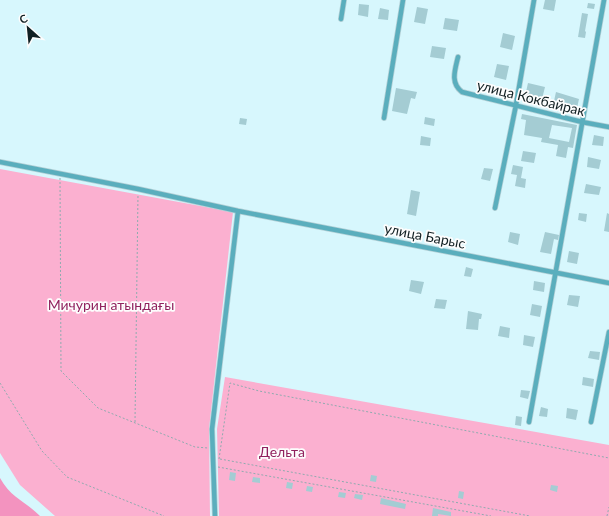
<svg xmlns="http://www.w3.org/2000/svg" width="609" height="516" font-family="Lato,sans-serif">
	<style>
		.green { fill: #fbb0d0 }
		.water { fill: #f393bf }
		.building { fill: #a4ccd3; fill-rule: evenodd }
		.lines { fill: none; stroke-linecap: round; stroke-linejoin: round }
		.minor-casing { stroke: #b3d0d6; stroke-width: 6 }
		.path { stroke: #90aaaf; stroke-width: 1; stroke-dasharray: 2 2; stroke-linecap: butt }
		.minor { stroke: #5aaebd; stroke-width: 4.5 }
		.labels { text-anchor: middle; stroke-width: 3.5; stroke-linejoin: round; paint-order: stroke }
		.street-label { font-size: 14px; fill: #112023; stroke: #fdfdfd }
		.park-label { font-size: 14px; fill: #90215e; stroke: #fdfdfd }
	</style>
	<rect width="100%" height="100%" fill="#d7f7fd"/>
	<path class="green" d="M0,169L233,212L209,429L210,516H55L20,485L0,453Z
		M225,377L609,445V516H219L217,429Z"/>
	<path class="water" d="M0,478C11,498 25,501 40,516H0Z"/>
	<path class="building" d="M545,0H556L554,11L543,9Z
		M588,3L595,4L594,9L587,8Z
		M359,4L369,5L368,17L358,15Z
		M417,7L428,9L425,24L414,22Z
		M380,8L389,10L388,20L378,19Z
		M582,13L588,14L585,31L586,32L585,38L578,37Z
		M445,18L459,20L457,31L443,29Z
		M503,33L515,36L512,50L500,47Z
		M432,46L446,48L444,59L430,57Z
		M497,64L509,66L506,80L494,77Z
		M528,83L545,87L542,99L537,98L535,104L524,101Z
		M396,88L417,92L415,99L411,98L407,114L392,111Z
		M556,92L579,99L577,108L554,101Z
		M522,114L577,125L573,148L568,147L566,158L556,156L558,145L541,142L542,138L524,135L526,120L521,119ZM552,125L572,128L569,142L549,138Z
		M425,117L435,119L434,126L424,124Z
		M240,118L247,119L246,125L239,124Z
		M594,135L604,137L603,146L592,145Z
		M421,136L431,138L430,146L420,145Z
		M523,151L536,153L534,163L521,161Z
		M588,157L601,160L599,169L587,167Z
		M513,165L523,167L521,178L526,179L525,188L515,186L517,175L511,174Z
		M484,168L493,169L490,181L481,179Z
		M586,184L601,187L599,195L584,193Z
		M411,190L420,192L416,216L407,214Z
		M579,213L587,214L586,222L578,220Z
		M607,213L609,214V232L604,231Z
		M510,232L520,234L518,245L508,242Z
		M545,232L559,235L558,240L554,239L551,254L540,252Z
		M569,251L579,253L577,264L567,262Z
		M466,267L473,269L471,277L464,276Z
		M411,280L424,282L421,294L409,291Z
		M534,281L545,283L544,292L533,290Z
		M569,295L580,296L578,307L567,305Z
		M436,299L447,300L445,309L434,308Z
		M532,304L542,306L540,317L530,315Z
		M468,311L482,314L481,319H479L478,330L466,329Z
		M500,326L510,328L509,338L498,336Z
		M524,335L535,337L533,347L523,345Z
		M590,351L600,352L599,360L588,358Z
		M583,377L594,379L593,387L582,385Z
		M521,390L530,391L528,399L520,397Z
		M541,407L548,409L547,417L539,416Z
		M567,408L578,410L576,420L566,418Z
		M516,416L522,417L521,426L515,425Z
		M230,472L236,473L235,481L229,480Z
		M371,475L377,476L376,482L370,481Z
		M253,477L260,478V483L252,482Z
		M287,482L293,483L292,489L286,488Z
		M551,485L558,486L557,492L550,490Z
		M307,486L313,487L312,492L306,491Z
		M459,491L464,492L463,499L458,498Z
		M339,492L346,493L345,498L338,497Z
		M355,494L363,495L362,500L354,498Z
		M381,498L406,504L405,509L380,504Z
		M433,508L451,512V516L438,514V516H432Z"/>
	<g class="lines">
		<defs>
			<path id="minor" d="M341,19L344,0
				M458,57C455,70 450,83 462,92L582,122L609,127
				M384,118L403,0
				M0,162L138,189L238,211L609,283
				M495,208L516,105L534,0
				M529,422L604,0
				M591,422L609,332
				M215,516L212,429L238,211"/>
		</defs>
		<use href="#minor" class="minor-casing"/>
		<path class="path" d="M60,178L61,371L98,408L195,447L208,448
			M0,383L42,451L67,477L164,516
			M135,422L138,194
			M219,459L230,383L259,391L609,458
			M220,459L530,516
			M218,467L491,516
			M607,516L609,507"/>
		<use href="#minor" class="minor"/>
	</g>
	<g class="labels">
		<g class="street-label">
			<text transform="translate(531 98) rotate(14)" y="5">улица Кокбайрак</text>
			<text transform="translate(425 236) rotate(11)" y="5">улица Барыс</text>
		</g>
		<g class="park-label">
			<text x="111" y="310">Мичурин атындағы</text>
			<text x="282" y="457">Дельта</text>
		</g>
	</g>
	<g transform="translate(28 28) rotate(333)" stroke="#fdfdfd" stroke-width="3" paint-order="stroke">
	<path d="M0-3L7 15L0 10L-7 15Z" fill="#112023"/>
	<text y="-6" font-size="11" font-weight="bold" text-anchor="middle" fill="#112023">С</text>
	</g>
</svg>
